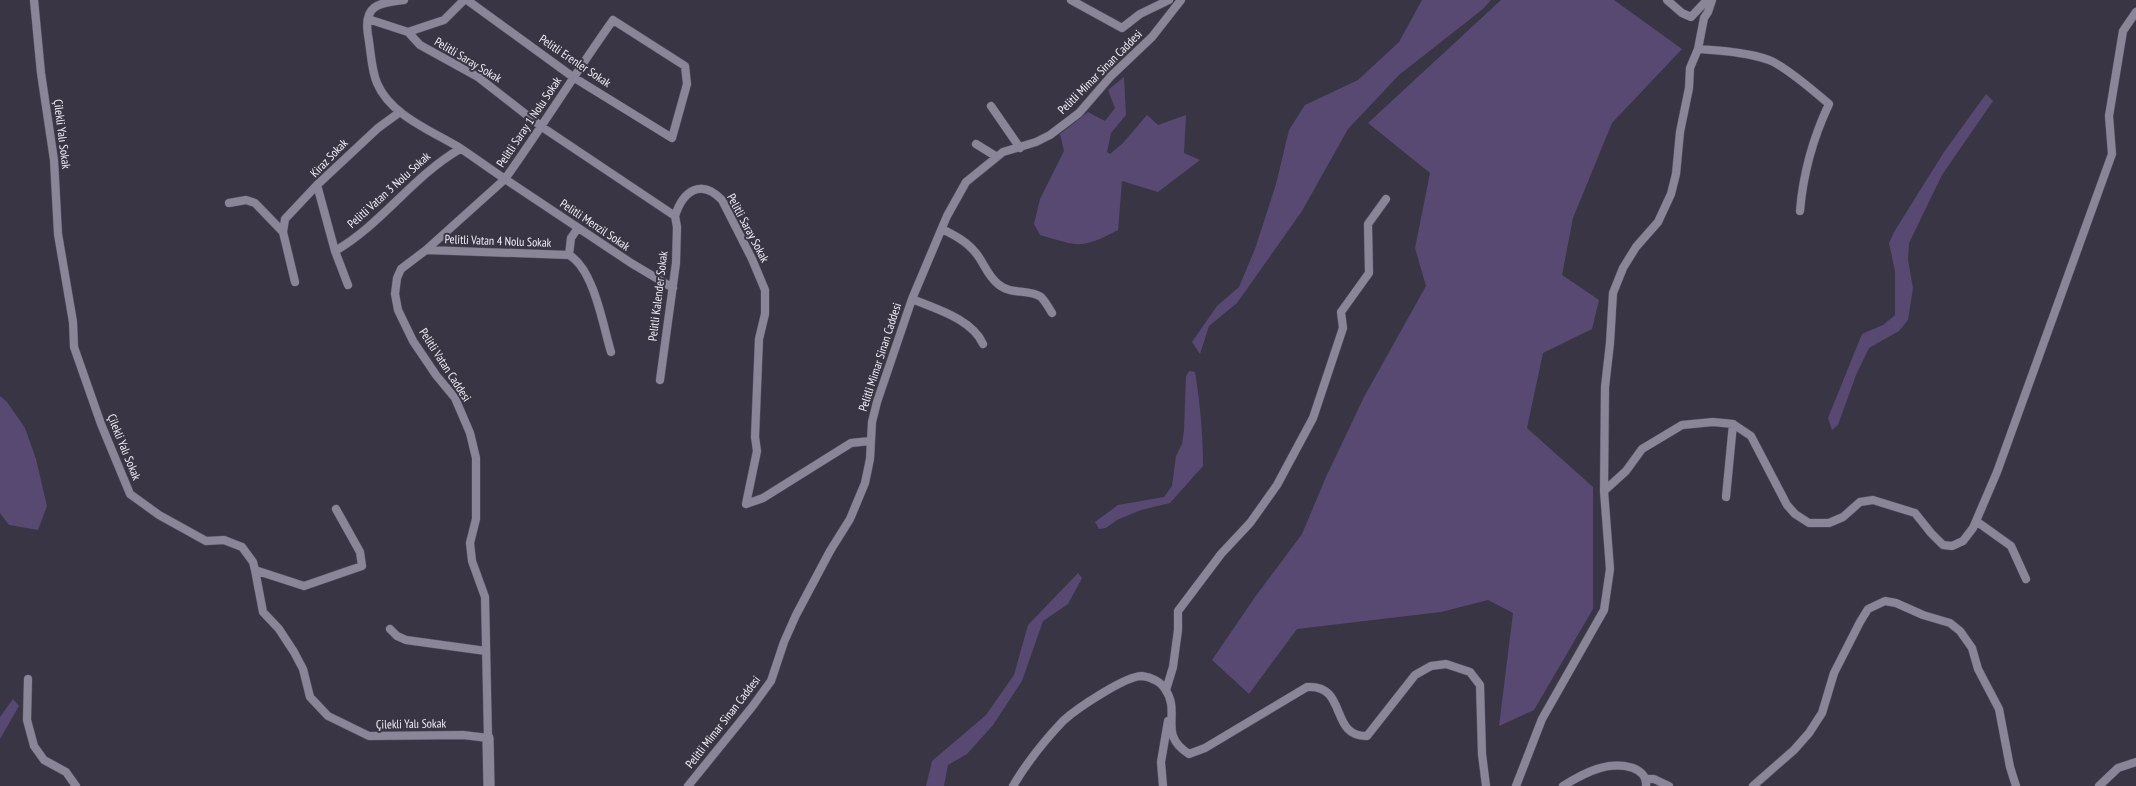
<svg xmlns="http://www.w3.org/2000/svg" width="2136" height="786" font-family="'PT Sans Narrow',sans-serif">
	<style>
		.green { fill: #574972 }
		.lines { fill: none; stroke-linecap: round; stroke-linejoin: round }
		.street-casing { stroke: #575360; stroke-width: 9 }
		.secondary-casing { stroke: #575360; stroke-width: 12 }
		.street { stroke: #8a8597; stroke-width: 8 }
		.secondary { stroke: #8a8597; stroke-width: 11 }
		.labels { text-anchor: middle; stroke-width: 4; stroke-linejoin: round; paint-order: stroke }
		.street-label { font-size: 12px; fill: #f1eef8; stroke: #3a3544 }
	</style>
	<rect width="100%" height="100%" fill="#3a3544"/>
	<path class="green" d="M1422,0H1491L1483,9L1399,75L1348,129L1302,211L1237,303L1209,326L1200,354L1192,342L1217,306L1239,287L1255,249L1276,184L1289,130L1305,105L1358,80L1399,42Z
		M1501,0H1614L1682,49L1612,123L1573,218L1562,275L1599,300L1592,329L1543,353L1527,428L1593,487V609L1534,710L1499,726L1513,613L1488,600L1441,612L1297,629L1249,694L1212,660L1255,597L1302,534L1326,477L1364,397L1426,286L1415,248L1430,173L1368,123Z
		M1124,77L1126,115L1111,133L1107,152L1110,154L1123,143L1147,115L1158,125L1186,115L1184,153L1200,160L1158,192L1122,181L1118,230C1080,250 1079,246 1040,235L1034,224L1040,199L1064,151L1060,134L1088,112L1105,121L1115,108L1108,90Z
		M1986,94L1993,101L1942,175L1909,243L1908,260L1913,288L1908,320L1899,331L1869,348L1856,375L1838,425L1832,430L1828,418L1862,334L1883,325L1895,315V271L1889,243L1894,232L1944,152Z
		M1189,371L1195,372C1200,403 1203,434 1203,466L1170,503L1141,510L1117,520L1106,528L1099,529L1095,522L1118,505L1164,497L1172,486L1176,456L1182,444L1184,430L1186,376Z
		M0,396L7,402L25,428L36,459L47,506L38,530L9,525L0,513Z
		M1078,573L1082,578L1068,604L1043,621L1022,681L993,725L967,754L948,765L944,786H926L932,761L986,715L1014,675L1028,625Z
		M13,699L19,706L0,739V717Z"/>
	<g class="lines">
		<defs>
			<path id="street" d="M34,0L41,73L54,160L58,234L73,322L74,347L101,424L130,494L159,515L206,541L224,540L242,547L253,562L255,570L263,612L279,629L294,652L303,669L310,697L328,716L369,736L463,735L488,738L485,597L472,561L470,543L476,519V458L470,433L455,398L436,375L413,341L398,310L395,294L397,278L401,269L426,250L505,179C490,169 475,158 460,148C432,131 390,115 377,83C371,69 371,51 368,35C363,4 380,3 404,0
				M467,0L573,77L672,138L687,84L685,66L613,20C576,72 542,127 505,179L631,263L673,288
				M1071,0L1122,28L1140,14L1169,0
				M1667,0L1682,13L1691,17L1707,0
				M368,19L408,32L420,45L478,77L542,127L675,216
				M408,32L444,20L464,0
				M1698,49C1721,51 1747,52 1769,60C1785,66 1815,92 1829,104C1813,138 1803,174 1800,211
				M991,106L1020,148
				M976,144L997,157
				M229,203L246,200L255,203L283,232
				M675,216C683,191 701,178 722,200L752,259L765,290V314L759,339L755,437L757,451L746,504L763,498L851,443L870,441
				M578,228L571,238L569,255C594,269 603,326 611,352
				M942,229C954,235 966,241 975,252C984,262 986,274 998,284C1010,295 1030,289 1041,297C1045,301 1049,308 1052,313
				M426,250L569,255
				M335,251C382,224 413,176 460,149
				M295,282L283,232L285,219L317,185
				M348,285L335,251L317,185L378,128L400,112
				M912,299C936,309 972,319 983,344
				M660,380L676,263L677,227L675,216
				M1604,491L1605,387L1610,343L1613,293L1623,268L1636,247L1658,222L1671,194L1676,174L1680,132L1689,88L1690,68L1698,49L1704,18L1708,12L1712,0
				M1726,497L1733,424
				M1976,521L2011,546L2026,579
				M255,570L304,586L362,566L360,552L336,509
				M390,629L397,636L406,640L486,651
				M28,679L27,720L34,746L44,760L66,772L76,786
				M1166,690L1173,667L1178,630V611L1221,554L1250,523L1277,485L1313,418L1343,328L1341,312L1369,273L1368,224L1386,199
				M1645,779H1654L1669,786
				M688,786L752,707L771,681L784,642L796,615L830,551L850,519L865,483L870,459L872,422L877,402L912,299L947,216L966,182L1003,152L1036,142L1050,135L1079,113L1111,76L1152,37L1181,0
				M1013,786C1026,764 1045,740 1063,721C1076,709 1125,676 1142,676C1151,677 1161,682 1165,689C1182,713 1157,734 1189,754L1205,748L1307,687C1348,684 1329,737 1367,736L1415,675L1431,666L1446,664L1470,672L1480,685L1482,754L1486,786
				M1163,786L1161,762L1168,721
				M1516,786L1542,719L1604,610L1610,569L1604,491L1626,471L1642,449L1682,425L1713,422L1733,424L1751,436L1787,505L1795,514L1809,523H1829L1843,517L1860,502L1873,500L1915,513L1931,533L1943,545L1952,546L1963,541L1973,528L1997,472L2112,154L2109,116L2123,31L2136,12
				M1563,786C1584,773 1608,760 1633,768C1641,771 1647,777 1646,786
				M1753,786L1794,750L1809,733L1822,713L1834,673L1860,622L1868,609L1885,601L1896,603L1923,615L1950,623L1960,631L1972,648L1978,669L1999,709L2010,767L2016,786
				M2099,786L2118,768L2136,762"/>
			<path id="secondary" d="M488,738L489,786"/>
		</defs>
		<use href="#street" class="street-casing"/>
		<use href="#secondary" class="secondary-casing"/>
		<use href="#street" class="street"/>
		<use href="#secondary" class="secondary"/>
	</g>
	<g class="labels">
		<g class="street-label">
			<text transform="translate(468 60) rotate(31)" y="4">Pelitli Saray Sokak</text>
			<text transform="translate(575 61) rotate(34)" y="4">Pelitli Erenler Sokak</text>
			<text transform="translate(1100 72) rotate(-45)" y="4">Pelitli Mimar Sinan Caddesi</text>
			<text transform="translate(529 122) rotate(-56)" y="4">Pelitli Saray 1 Nolu Sokak</text>
			<text transform="translate(62 134) rotate(83)" y="4">Çilekli Yalı Sokak</text>
			<text transform="translate(329 158) rotate(-46)" y="4">Kiraz Sokak</text>
			<text transform="translate(389 190) rotate(-42)" y="4">Pelitli Vatan 3 Nolu Sokak</text>
			<text transform="translate(595 225) rotate(34)" y="4">Pelitli Menzil Sokak</text>
			<text transform="translate(748 228) rotate(62)" y="4">Pelitli Saray Sokak</text>
			<text transform="translate(498 241) rotate(2)" y="4">Pelitli Vatan 4 Nolu Sokak</text>
			<text transform="translate(658 296) rotate(-83)" y="4">Pelitli Kalender Sokak</text>
			<text transform="translate(880 357) rotate(-72)" y="4">Pelitli Mimar Sinan Caddesi</text>
			<text transform="translate(445 365) rotate(57)" y="4">Pelitli Vatan Caddesi</text>
			<text transform="translate(124 447) rotate(68)" y="4">Çilekli Yalı Sokak</text>
			<text transform="translate(723 722) rotate(-52)" y="4">Pelitli Mimar Sinan Caddesi</text>
			<text transform="translate(411 724) rotate(-1)" y="4">Çilekli Yalı Sokak</text>
		</g>
	</g>
</svg>
